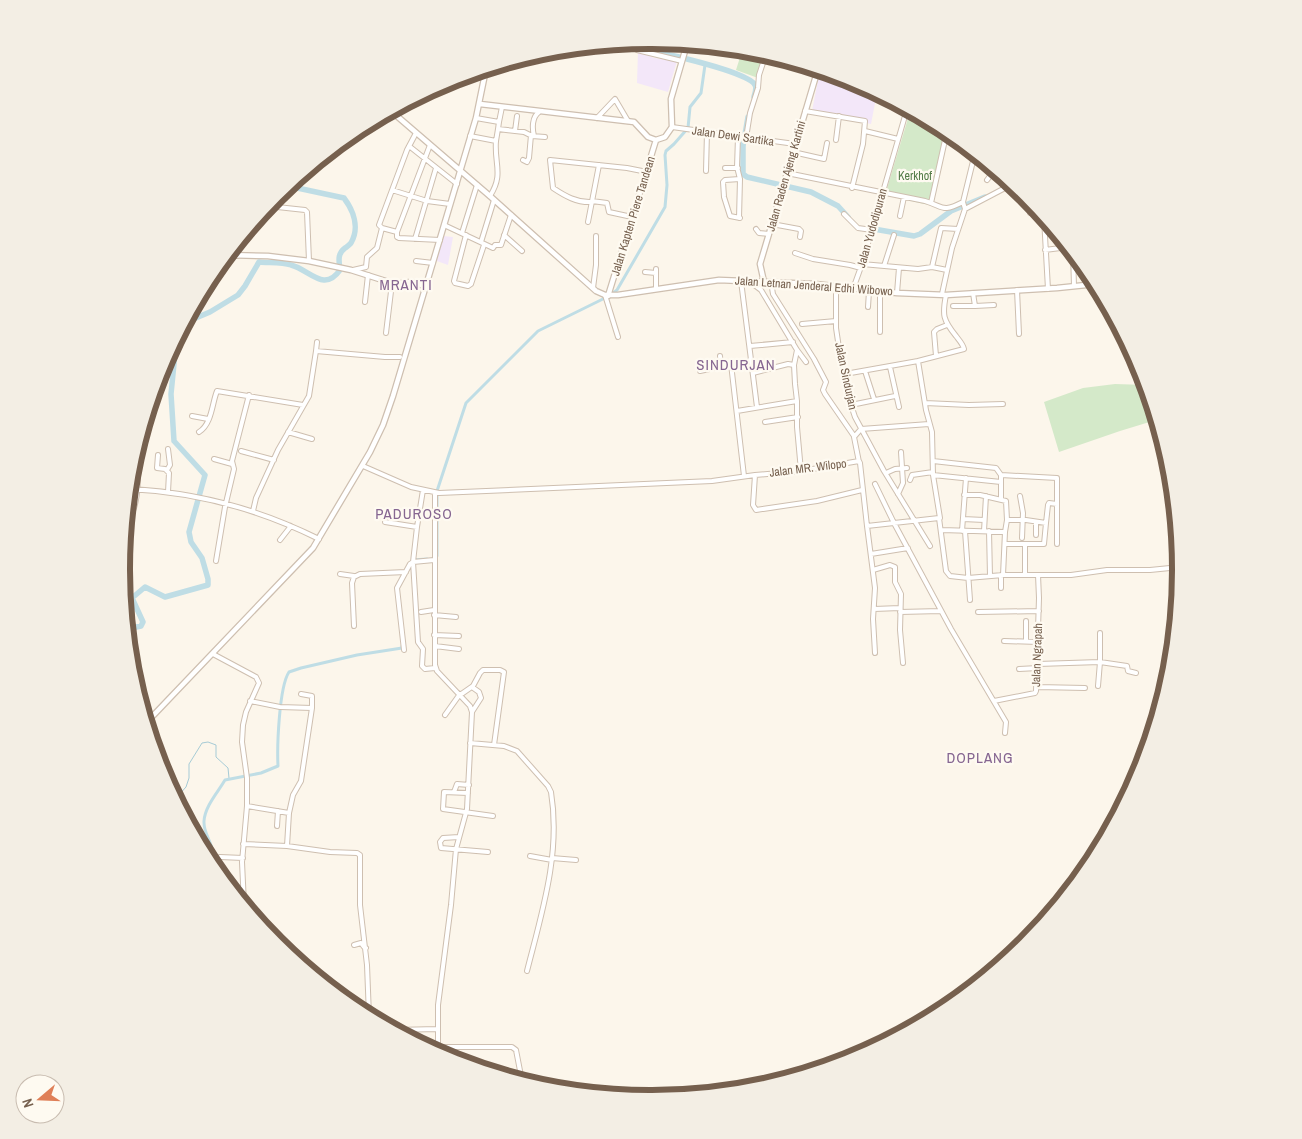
<svg xmlns="http://www.w3.org/2000/svg" width="1302" height="1139" font-family="'Archivo Narrow',sans-serif">
	<style>
		.education { fill: #f3e7f9 }
		.green { fill: #d4e9c9 }
		.lines { fill: none; stroke-linecap: round; stroke-linejoin: round }
		.stream { stroke: #a6cbd6; stroke-width: 1 }
		.canal { stroke: #bfdde5; stroke-width: 3 }
		.river { stroke: #bfdde5; stroke-width: 5.5 }
		.minor-casing { stroke: #cebfb0; stroke-width: 6 }
		.tertiary-casing { stroke: #cebfb0; stroke-width: 7 }
		.minor { stroke: #fff; stroke-width: 4 }
		.tertiary { stroke: #fff; stroke-width: 4.5 }
		.labels { text-anchor: middle; stroke-width: 4.5; stroke-linejoin: round; paint-order: stroke }
		.street-label { font-size: 12px; fill: #76604e; stroke: #fefaf1 }
		.park-label { font-size: 12px; fill: #537b47; stroke: #fefaf1 }
		.quarter-label { font-size: 15px; letter-spacing: 1px; fill: #866691; stroke: #fefaf1 }
		.rim { fill: none; stroke: #76604e; stroke-width: 6 }
	</style>
	<rect width="100%" height="100%" fill="#fcf6eb"/>
	<path class="education" d="M638,51L654,58L677,61L668,92L637,83Z
		M820,70L854,80L877,93L871,124L812,111Z
		M443,236L453,237L448,265L434,260Z"/>
	<path class="green" d="M742,51L747,52V55L764,58L758,78L736,70Z
		M909,115L926,119L947,131L933,206L885,195Z
		M1115,384L1146,385L1156,420L1120,431L1059,452L1044,402L1083,388Z"/>
	<g class="lines">
		<path class="stream" d="M176,798L186,787L189,778V764L202,743L208,742L216,745V757L228,768L229,778"/>
		<path class="canal" d="M612,294L617,290L665,207L667,185L665,155L666,151L674,144L688,128L690,107L701,93L705,65
			M433,558L437,556V491L466,403L538,331L607,297
			M413,560L427,559
			M210,862C218,846 203,837 204,821C205,806 218,792 225,780L261,773L278,766C277,747 279,687 289,672L301,668L357,655L402,648V646"/>
		<path class="river" d="M630,42L652,51L679,57
			M687,59C699,62 750,75 755,85C757,88 755,93 754,97
			M748,117L743,146V174L747,177L811,192L838,206L848,217
			M868,228L914,236L920,234L951,211L985,197
			M127,629L141,626L143,622L132,598L145,587L165,597L208,585V579L202,558L191,542L189,532L205,475L174,441L171,394L176,344L191,320L210,312L238,295L245,286L259,262C269,263 282,262 291,265C310,270 324,293 340,270C339,261 337,254 345,248C347,247 350,244 351,243C360,227 353,210 344,198L288,186"/>
		<defs>
			<path id="minor" d="M626,43L637,50L682,61
				M805,111L865,121L863,144L852,188
				M476,118L499,122L498,129
				M597,118L615,99L628,121
				M499,122L502,107
				M672,127L795,144
				M515,131L517,116
				M865,131L898,139
				M416,133L407,150L379,225L382,228L397,232V237L399,238L440,240
				M470,136L496,141L498,129L524,132L532,136L545,137
				M534,136C532,128 532,117 539,112
				M738,137L737,167L740,179L725,180L723,182L724,197L730,216L740,218
				M746,138L750,113L758,88L759,75L766,54
				M836,140L839,116
				M409,146L457,184
				M793,152L824,159L827,143
				M523,160L527,162L529,158L531,135
				M725,168H738
				M706,171L707,132
				M787,173L925,201C945,207 941,213 963,202
				M1003,178V177
				M987,180L990,176V166
				M392,190L427,201L450,204
				M490,196C504,174 494,164 496,141
				M1030,200V213L1042,215
				M592,201L607,203L609,212L632,217
				M592,202C577,203 565,196 553,188L550,160L627,168L647,172
				M931,203L947,131
				M268,206L305,210L307,212L309,261
				M965,209L1005,188L1014,186
				M844,214L858,228L872,230
				M900,216L904,197
				M739,218L740,179
				M1044,218L1048,289
				M588,222L599,165
				M772,224L799,229L801,231L800,237
				M444,225L493,248L495,245H501L511,215
				M756,229L759,233L769,234
				M397,232L430,145
				M462,233L477,185
				M466,235L454,281L455,283L468,286L471,284L484,245
				M504,235L522,251
				M415,239L436,168
				M481,242L494,200
				M236,244L237,256
				M1045,250L1068,247
				M795,253L813,259L850,265L861,268
				M1073,253L1074,286
				M416,261L433,263
				M862,264L918,269L932,267L947,270
				M884,266L894,235
				M932,267L941,228L958,229
				M353,270L366,267L367,257L377,248L382,228
				M645,272L656,273
				M741,281L757,407
				M749,281L761,290L797,350L806,362
				M771,282L773,294L814,359L826,382L823,390L825,394L854,436
				M836,286V328L839,348L851,405L855,417L884,471L930,546
				M593,288L596,265V236
				M656,289V269
				M853,289L862,264L907,109
				M1017,290L1019,334
				M897,293L899,268
				M942,294L952,248L965,209L963,202L975,153
				M605,295L618,337
				M365,302L368,275
				M953,306H975L973,293
				M975,306L994,305
				M868,307L869,291
				M802,324L836,321
				M880,332V291
				M386,333L392,283
				M750,346L793,342
				M797,350L794,365L795,384L797,401V427L801,471
				M316,351L317,342
				M720,356L721,366
				M936,356L934,332L937,329L947,325
				M918,361L964,349C963,344 959,340 956,336C943,320 942,315 946,295
				M731,364L744,476
				M890,367L899,407
				M700,371L751,360
				M865,371L874,399
				M753,373L788,364L794,365
				M845,374L918,361L926,410L932,432L933,475L940,518
				M925,403L969,405L1003,404
				M851,405L895,396
				M737,411L797,401
				M192,416L208,419
				M765,422L798,417
				M861,429L929,424
				M199,432C212,424 212,403 217,391L303,405
				M288,432L312,439
				M241,451L274,460
				M158,455L157,468L165,469L169,473L168,492
				M214,459L232,464
				M933,461L996,468L1001,475L1057,478V544
				M859,462L854,437L861,429
				M363,466L411,487L439,493L712,481L755,475L801,471L859,461L860,463L867,526L939,518L946,571L950,576L968,578L1003,575H1071L1107,570H1150L1180,567
				M167,470L170,465L168,449
				M886,473L895,469L907,468
				M755,475L753,505L756,510L817,501L862,490
				M933,475L1001,482
				M910,480L912,475L933,472
				M875,484L894,523L951,629L1006,722L1005,733
				M129,489C195,492 261,510 319,539
				M435,493V665L437,671L470,706L472,712L467,809L456,849L451,905L438,1005V1047H512L516,1050L522,1081
				M898,494L903,483L901,452
				M964,495H980L1006,501L1007,520
				M1020,496L1023,513L1022,538
				M1001,498V475
				M253,511L256,498L278,450L309,396L316,351L385,357H400
				M963,519L984,520
				M385,522L417,527
				M126,526C136,510 138,493 138,474L132,467
				M867,526L875,588L873,619L875,653
				M942,530L1005,532L1007,520H1026L1046,523L1048,505L1049,503L1057,504
				M962,531L966,478
				M965,531L970,600
				M984,531L986,496
				M989,531L990,576
				M1036,535V522
				M280,540L291,526
				M1005,544H1044L1046,523
				M1025,545V575
				M871,554L908,548
				M434,560L413,562L418,642L423,649L422,666L425,669L435,668
				M216,561L225,507L234,469L232,461L249,395
				M873,570L890,565L895,567V582L901,594L900,630L903,663
				M340,574L354,576
				M1001,575V588
				M1003,575L1005,532
				M874,609L900,608
				M421,612L434,610
				M900,612L941,611
				M978,612L1039,611
				M434,615L456,617
				M1026,621V641
				M354,626L352,583L354,577L360,574L406,572
				M1100,633V662L1127,666L1128,671L1136,673
				M434,635L459,636
				M1004,641L1038,642
				M435,646L459,649
				M404,650L397,588L410,564L413,562L417,527L423,490
				M213,654L256,677L259,683L246,712L243,725L242,742L247,778V806L242,862L244,904
				M1038,664L1100,662L1098,686
				M1019,669L1038,668
				M472,687L479,692L481,698L472,712
				M1037,687L1085,688
				M460,695L473,686L480,673L483,670H500L504,672L494,745
				M250,701L280,707L312,708
				M994,701L1035,693L1036,691L1039,598L1038,575
				M445,715L460,694
				M470,743L504,746L517,751L548,786L551,792C561,853 542,912 527,971
				M454,792L457,784L469,785
				M468,793L444,792L443,809L493,816
				M247,806L289,813
				M277,826L278,811
				M459,837L443,838L440,842L441,848L488,852
				M243,844L287,846L330,852L357,853L360,855V905L367,965L369,1016
				M287,846L289,813L293,795L301,781L312,708V696L301,694
				M530,856L552,860
				M220,857L243,858
				M552,858L576,860
				M231,888L243,889
				M354,945L361,943L364,947L366,948
				M395,1030L437,1029
				M427,1047H438L440,1054
				M602,1094L654,1092L657,1094L658,1098"/>
			<path id="tertiary" d="M480,104L634,122L648,137L656,140
				M391,111L491,197L596,291L605,295H618L719,280L815,284L897,293L946,295L1057,288L1096,284
				M656,140L665,137L672,127L671,99L687,44
				M227,255L268,256L309,261L351,270L395,284L411,282L426,286
				M764,282L760,264L818,69
				M608,296L656,140
				M147,722L313,548L370,452L383,425L393,396L476,118L486,69"/>
		</defs>
		<use href="#minor" class="minor-casing"/>
		<use href="#tertiary" class="tertiary-casing"/>
		<use href="#minor" class="minor"/>
		<use href="#tertiary" class="tertiary"/>
	</g>
	<g class="labels">
		<g class="street-label">
			<text transform="translate(733 136) rotate(8)" y="4">Jalan Dewi Sartika</text>
			<text transform="translate(786 176) rotate(-74)" y="4">Jalan Raden Ajeng Kartini</text>
			<text transform="translate(633 216) rotate(-73)" y="4">Jalan Kapten Piere Tandean</text>
			<text transform="translate(872 228) rotate(-74)" y="4">Jalan Yudodipuran</text>
			<text transform="translate(814 286) rotate(4)" y="4">Jalan Letnan Jenderal Edhi Wibowo</text>
			<text transform="translate(846 376) rotate(78)" y="4">Jalan Sindurjan</text>
			<text transform="translate(808 468) rotate(-7)" y="4">Jalan MR. Wilopo</text>
			<text transform="translate(1037 655) rotate(-88)" y="4">Jalan Ngrapah</text>
		</g>
		<g class="park-label">
			<text x="915" y="180">Kerkhof</text>
		</g>
		<g class="quarter-label">
			<text x="406" y="290">MRANTI</text>
			<text x="736" y="370">SINDURJAN</text>
			<text x="414" y="519">PADUROSO</text>
			<text x="980" y="763">DOPLANG</text>
		</g>
	</g>
	<path d="M0 0H1302V1139H0ZM650 49H652A520 520 0 0 1 1172 569V570A520 520 0 0 1 652 1090H650A520 520 0 0 1 130 570V569A520 520 0 0 1 650 49Z" fill="#f3eee4" fill-rule="evenodd"/>
	<path class="rim" d="M650 49H652A520 520 0 0 1 1172 569V570A520 520 0 0 1 652 1090H650A520 520 0 0 1 130 570V569A520 520 0 0 1 650 49Z"/>
	<g transform="translate(40 1099) rotate(251)"><circle r="24" fill="#fefaf1" stroke="#c8bcb0"/>
	<path d="M0-4L9 19L0 12L-9 19Z" fill="#df7f57"/>
	<text y="-8" font-size="14" font-weight="bold" text-anchor="middle" fill="#76604e">N</text>
	</g>
</svg>
